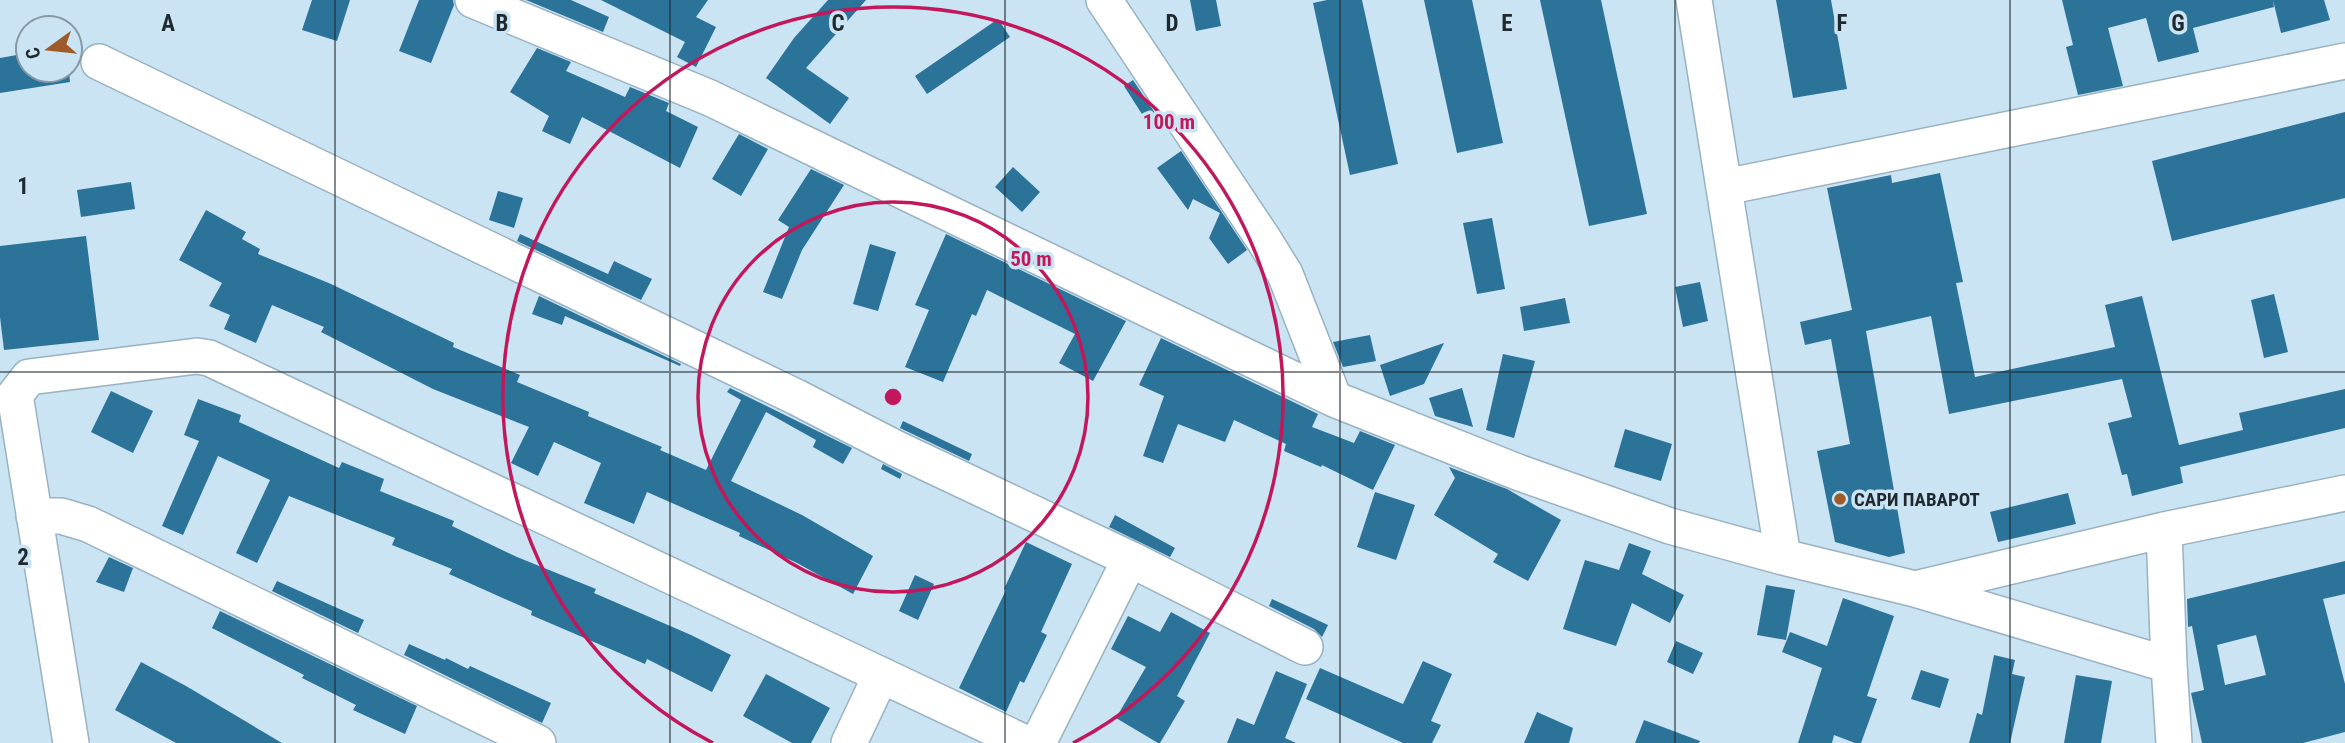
<svg xmlns="http://www.w3.org/2000/svg" width="2345" height="743" font-family="'Roboto Condensed',sans-serif">
	<style>
		.building { fill: #2b7398; fill-rule: evenodd }
		.lines { fill: none; stroke-linecap: round; stroke-linejoin: round }
		.minor-casing { stroke: #99b2c2; stroke-width: 38 }
		.minor { stroke: #fff; stroke-width: 35 }
		.grid { fill: none; stroke: #1f292f; stroke-width: 2; stroke-opacity: 0.55 }
		.ring { fill: none; stroke: #c2185b; stroke-width: 3.5 }
		.poi-dot { fill: #9e5b29; stroke: #cae4f4; stroke-width: 2.5 }
		.labels { text-anchor: middle; stroke-width: 7; stroke-linejoin: round; paint-order: stroke }
		.poi-label { font-size: 19px; font-weight: bold; fill: #1f292f; stroke: #cae4f4; text-anchor: start }
		.grid-label { font-size: 23px; text-anchor: middle; font-weight: bold; fill: #1f292f; stroke: #cae4f4; stroke-width: 7; stroke-linejoin: round; paint-order: stroke }
		.centre { fill: #c2185b; stroke: #cae4f4; stroke-width: 3.5 }
		.ring-label { font-size: 21px; text-anchor: middle; font-weight: bold; fill: #c2185b; stroke: #cae4f4; stroke-width: 7; stroke-linejoin: round; paint-order: stroke }
	</style>
	<rect width="100%" height="100%" fill="#cae4f4"/>
	<path class="building" d="M312,0H350L337,41L302,30Z
		M419,0H453L454,5L431,63L399,51Z
		M526,0H571L609,17L603,32Z
		M601,0H708L696,17L716,27L696,67L677,57L685,42Z
		M828,0H866L806,68L849,98L830,124L766,78L794,38Z
		M1190,0H1216L1221,26L1196,31Z
		M1327,0H1362L1398,164L1350,175L1313,3Z
		M1424,0H1472L1503,143L1457,153Z
		M1540,0H1601L1647,214L1589,226Z
		M1776,0H1831L1847,89L1793,98Z
		M2062,0H2324L2330,20L2281,33L2273,0L2274,7L2193,28L2199,52L2158,62L2146,18L2108,28L2123,86L2078,95L2066,47L2073,45Z
		M998,19L1010,37L927,94L915,76Z
		M537,48L571,62L566,71L625,97L630,87L669,103L666,111L698,127L680,168L582,117L570,144L542,131L549,116L510,92Z
		M28,53V70H69L70,82L0,93V58Z
		M1133,80L1157,116L1147,122L1124,86Z
		M2345,112V198L2172,241L2152,161Z
		M739,134L768,149L741,196L712,179Z
		M1181,151L1247,250L1228,264L1209,238L1220,213L1193,199L1188,210L1157,168Z
		M1013,167L1040,192L1022,212L995,187Z
		M811,169L844,185L802,250L782,299L763,292L789,227L778,220Z
		M1940,173L1963,282L1956,283L1975,377L2115,347L2105,305L2142,296L2179,445L2243,430L2239,413L2345,389V428L2180,467L2183,483L2132,496L2127,474L2122,475L2108,423L2132,417L2122,379L1949,414L1931,316L1866,331L1905,553L1889,557L1835,542L1817,451L1850,444L1831,339L1805,345L1800,322L1852,310L1827,188L1891,175L1892,183Z
		M131,182L135,209L81,217L77,190Z
		M498,191L523,198L514,228L489,220Z
		M206,210L246,232L242,239L260,249L258,254L331,284L454,343L453,347L520,375L517,382L589,412L588,416L662,447L660,450L706,470L741,400L727,392L730,388L852,448L843,464L813,447L816,440L766,412L731,481L802,515L873,556L853,594L797,563L739,536L740,533L647,492L634,524L584,503L601,463L554,442L538,476L511,463L529,427L433,389L321,332L324,327L272,305L256,343L224,329L230,315L209,306L222,283L179,260Z
		M1492,218L1505,289L1477,294L1463,223Z
		M520,234L608,274L614,261L652,279L641,300L517,241Z
		M946,234L1126,321L1093,381L1059,363L1075,334L987,290L976,316L972,314L943,382L905,367L929,310L915,305Z
		M86,236L99,340L4,350L0,317V246Z
		M870,244L896,252L878,311L853,304Z
		M1700,282L1708,321L1683,327L1675,287Z
		M2274,294L2288,352L2264,358L2251,300Z
		M539,296L681,364L680,366L565,316L562,325L532,314Z
		M1565,298L1570,323L1524,331L1520,307Z
		M1370,335L1376,361L1343,367L1333,342Z
		M1161,338L1318,414L1312,427L1354,443L1360,431L1395,445L1373,490L1322,465L1321,467L1284,451L1286,444L1234,420L1225,442L1178,424L1163,463L1143,456L1164,396L1139,385Z
		M1444,343L1424,384L1390,396L1380,365Z
		M1503,354L1535,361L1514,438L1486,430Z
		M1462,388L1473,427L1435,416L1429,398Z
		M111,391L153,411L133,453L91,432Z
		M198,399L241,415L239,422L339,468L342,462L384,479L380,491L454,521L452,526L517,557L596,589L594,593L691,635L731,655L712,692L647,659L645,664L531,615L532,611L449,574L452,569L392,545L395,538L289,496L257,563L236,553L270,480L218,456L183,535L162,526L199,441L184,435Z
		M903,421L972,454L969,461L900,428Z
		M1625,429L1672,444L1661,481L1614,467Z
		M883,464L902,474L900,479L881,469Z
		M1449,467L1507,489L1561,520L1528,581L1493,562L1498,554L1434,515L1455,478Z
		M1375,492L1415,505L1396,560L1357,547Z
		M2068,493L2076,524L1998,542L1990,512Z
		M1115,515L1175,548L1170,557L1109,527Z
		M1026,542L1072,564L1041,632L1047,635L1024,683L1020,681L1006,712L959,688L1006,590L1004,589Z
		M1629,543L1651,551L1642,574L1684,595L1670,623L1632,603L1616,646L1563,629L1585,560L1619,570Z
		M109,557L133,568L124,592L96,582Z
		M2345,561V594L2323,599L2345,684V732L2303,743H2202L2191,693L2204,690L2192,626L2188,627L2187,599ZM2256,635L2266,675L2225,685L2217,645Z
		M915,575L934,584L918,620L899,611Z
		M277,581L364,620L358,633L272,591Z
		M1766,585L1795,590L1786,640L1757,635Z
		M1843,598L1894,616L1867,696L1877,699L1861,743H1855L1834,735L1832,743H1798L1822,668L1782,652L1790,632L1827,646Z
		M1272,599L1328,625L1322,637L1314,629L1269,606Z
		M220,611L417,706L405,734L353,710L356,705L302,678L304,675L212,628Z
		M1171,612L1210,633L1177,696L1185,701L1160,743H1158L1116,718L1146,667L1111,649L1128,616L1160,632Z
		M1676,641L1703,653L1693,674L1667,662Z
		M409,644L445,660L446,658L468,669L470,666L551,703L542,723L404,655Z
		M1994,655L2015,660L2012,674L2025,677L2010,743H1969L1977,713L1982,715Z
		M1423,661L1452,674L1431,721L1441,725L1432,743H1403L1306,699L1320,668L1403,704Z
		M141,662L186,686L282,743H176L115,710Z
		M1921,670L1949,679L1940,708L1911,699Z
		M1276,671L1307,684L1285,738L1296,743H1227L1237,718L1254,725Z
		M766,674L830,708L811,743H792L743,716Z
		M2076,675L2112,681L2101,743H2064Z
		M1537,712L1573,728L1569,743H1524Z
		M1644,720L1700,741L1699,743H1635Z"/>
	<g class="lines">
		<defs>
			<path id="minor" d="M473,0L710,98L1334,399L1520,473L1670,526L1783,557L1915,589L2169,665L2174,743
				M1104,0L1264,240L1285,274L1334,399
				M1694,0L1783,557
				M99,62L796,397L897,449L1130,559L1305,647
				M1725,187L2345,61
				M34,516H61L88,524L538,743
				M2164,530L2169,665
				M1915,589L2164,530L2345,493
				M71,743L15,395L29,377L197,356L209,358L1025,743
				M849,743L881,675
				M1038,743L1130,559"/>
		</defs>
		<use href="#minor" class="minor-casing"/>
		<use href="#minor" class="minor"/>
	</g>
	<path class="grid" d="M335,0V743M670,0V743M1005,0V743M1340,0V743M1675,0V743M2010,0V743M0,372H2345"/>
	<g class="ring">
		<circle cx="893" cy="397" r="195"/>
		<path d="M713 743A390 390 0 1 1 1073 743"/>
	</g>
	<circle class="poi-dot" cx="1840" cy="499" r="7"/>
	<g class="labels">
		<g class="poi-label">
			<text x="1854" y="506">САРИ ПАВАРОТ</text>
		</g>
	</g>
	<g class="grid-label">
		<text x="168" y="31">A</text>
		<text x="502" y="31">B</text>
		<text x="838" y="31">C</text>
		<text x="1172" y="31">D</text>
		<text x="1507" y="31">E</text>
		<text x="1842" y="31">F</text>
		<text x="2178" y="31">G</text>
		<text x="23" y="194">1</text>
		<text x="23" y="565">2</text>
	</g>
	<circle cx="893" cy="397" r="10" class="centre"/>
	<g class="ring-label">
		<text x="1169" y="129">100 m</text>
		<text x="1031" y="266">50 m</text>
	</g>
	<g transform="translate(49 49) rotate(255)"><circle r="33" fill="#cae4f4" stroke="#8699a5" stroke-width="2"/>
	<path d="M0-5L12 26L0 18L-12 26Z" fill="#9e5b29"/>
	<text y="-10" font-size="19" font-weight="bold" text-anchor="middle" fill="#1f292f">С</text>
	</g>
</svg>
